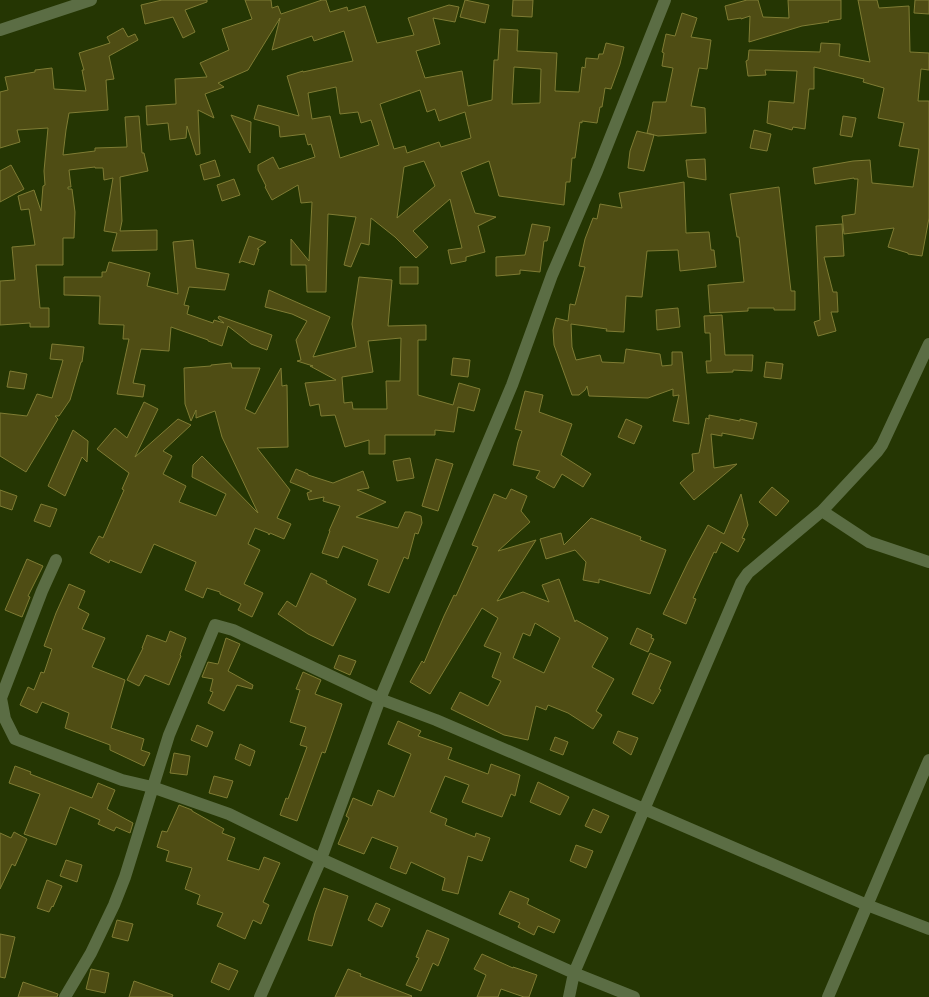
<svg xmlns="http://www.w3.org/2000/svg" width="929" height="997" font-family="'Nunito Sans',sans-serif">
	<style>
		.building { fill: #4f4d14; stroke: #7f7c34; fill-rule: evenodd }
		.lines { fill: none; stroke-linecap: round; stroke-linejoin: round }
		.minor { stroke: #5b6d44; stroke-width: 12 }
	</style>
	<rect width="100%" height="100%" fill="#253603"/>
	<path class="building" d="M162,0H207V2L185,10L195,32L183,38L173,17L145,24L141,5Z
		M245,0H271L272,8L278,6L281,14L322,0H326L330,12L347,7L348,11L365,6L377,43L414,35L408,18L449,5L459,7L455,22L433,18L440,44L416,51L425,78L462,71L468,106L492,100L494,60H498L500,29L518,30L517,51L557,53L555,91L579,92L582,67L585,68L586,58L598,59L599,54H603L606,43L624,47L620,64L611,89L605,88L602,107H600L597,123L582,121V123L580,122L575,158H572L570,182H566L564,205L499,196L489,161L461,172L475,213L496,217L478,226L485,252L466,257V261L451,264L448,250L462,248L450,199L413,231L428,247L416,258L395,237L371,218L369,245L361,243L351,267L344,265L356,217L328,214L326,292H307L306,265H291V239L309,261L312,202L301,203L298,185L272,200L265,187L266,186L258,170V165L273,157L279,169L315,157L311,144L308,145L305,134L280,137L279,126L254,119L258,105L299,116L287,76L303,71V72L353,61L344,31L314,41L312,36L272,50L280,18L248,70L218,83L224,87L205,94L214,118L198,110L200,154L196,155L187,126L186,138L170,140L168,123L147,125L146,106L176,104L175,79L207,77L200,63L229,50L222,29L252,19ZM514,67L541,69L540,103L512,104ZM336,87L340,114L358,112L361,123L371,120L379,145L340,158L330,116L312,119L308,93ZM420,90L427,112L435,109L439,121L465,112L471,138L441,147L439,142L407,153L405,146L394,149L380,104ZM424,161L435,186L397,218L404,167Z
		M465,0L489,5L485,23L460,17Z
		M513,0H533L532,17L512,16Z
		M747,0H758L763,17L789,18L788,0H841V19L828,21L829,22L802,26L749,42L750,16L741,19V18L728,20L725,6Z
		M858,0H877L879,8L909,6L910,52L929,53V70L921,69L918,101H929V218L922,256L908,254V253L888,247L894,228L844,234L842,216L855,214L858,179H854V178L815,184L813,168L853,161L870,160L872,183L913,187L919,149L899,146L904,123L878,118L884,88L863,82L864,79L814,67V89H809L805,129L793,127L792,130L767,123L769,101L794,103L797,71L765,70L766,75L748,76L746,61L748,60L749,50L820,52L821,43L840,44L839,56L870,62Z
		M915,0H929V14L914,13Z
		M682,13L697,18L691,37L711,40L707,69L699,68L691,106L705,108L706,133L658,136L647,133L650,121L653,102H666L673,68L662,66L664,53L662,52L666,34L675,36Z
		M123,28L128,37L135,34L138,40L109,56L114,79L106,80L108,110L69,113L66,130L63,155L95,151V148L127,147L125,117L139,116L142,153H144L148,171L120,177L122,221L120,231L157,230V250L112,251L117,233L104,231L113,178L104,180L103,168H95V167L69,170L71,187H68V189H72L75,212L74,238H63V265H36L40,308H49V327H30V323L0,325V281L15,280L12,247L35,245L29,209L21,210L18,196L34,190L41,211L43,186L45,185L44,171L48,128L17,130L20,142L0,148V92L8,90L5,77L35,72V70L52,68L54,89L86,91L82,70H84L79,53L110,43L107,37Z
		M231,115L251,122L250,153Z
		M843,116L856,118L852,137L840,135Z
		M754,130L771,134L767,151L750,148Z
		M637,131L654,135L644,171L628,168L630,151Z
		M705,159L706,180L688,177L686,160Z
		M215,160L220,176L204,180L200,165Z
		M11,165L24,189L0,202V171Z
		M234,179L240,195L222,201L217,185Z
		M684,182L686,233L709,232L711,250H714L716,267L680,271L678,250L647,251L642,297L626,296L624,332L606,331L607,329L571,324L572,347L576,360L600,355L602,362L624,363L626,349L660,354L662,366L672,365V352H682L689,424L673,421L679,395L673,396V389L648,398L589,396L587,386L585,390L579,395H572L554,345L553,330L556,318L568,321L570,304L575,305L585,267L579,266L585,239L593,218L597,219L600,204L622,208L619,193Z
		M779,187L791,291H795V310H774V308H748V311L710,313L708,285L744,282L739,237H737L730,194Z
		M532,224L550,227L547,241H544L540,272L520,270V274L496,276V257L525,255Z
		M842,224L844,256L824,257L833,292H837L838,312H831L836,331L818,336L814,322L820,320L816,226Z
		M249,236L266,242L257,249H259L254,265L242,261L239,263Z
		M193,240L196,268L229,274L225,290L189,287L184,305L189,306L187,314L213,323L214,320L224,323L218,318L219,316L272,335L267,350L251,344L228,326L222,346L208,341V340L171,327L169,351L141,349L133,383L145,385L143,397L117,394L129,339H123L124,325L99,324L100,296L64,295V277H102V272H106L109,262L150,273L147,286L178,294L173,242Z
		M400,267H418V284H400Z
		M359,277L392,280L388,326L426,325V340H418V395L453,405L459,383L480,389L474,411L458,407L454,432L435,430V435H385V454H369V440L345,447L335,415L321,416L319,404L310,406L305,383L336,380L310,366H313L297,361L301,360L296,340L307,321L292,314L265,307L269,290L330,317L313,357L356,347L352,324ZM401,338L400,381H386L387,409H353L352,402L344,403L342,377L373,372L368,341Z
		M678,308L680,327L657,330L656,310Z
		M722,315L725,355H753L752,371L733,370V372L707,373L706,361H711L710,333H705L704,316Z
		M52,344L84,347L82,362H81L70,400L59,416H55L58,419L26,472L0,456V413L27,416L37,394L52,398L63,360L50,359Z
		M453,358L470,360L468,377L451,375Z
		M766,362L783,364L781,379L764,377Z
		M231,363L232,368H260L245,409L255,414L281,368L282,386L287,385L288,447L257,448L290,490L277,518L291,524L284,539L270,533L269,535L268,533L255,528L248,544L260,550L244,584L263,593L252,617L238,610L241,604L220,594V592L207,588L203,598L185,590L196,562L154,544L141,573L110,560L109,563L90,553L99,536L103,538L124,490L122,489L129,473L97,449L115,428L127,438L144,402L158,409L135,457L178,419L191,425L163,451L172,456L163,474L186,486L179,502L216,516L226,494L192,477L193,465L202,456L258,513L222,437L215,411L196,418V410L191,421L185,404L184,368L211,366V365Z
		M10,371L27,374L24,389L7,387Z
		M525,391L543,395L539,412L572,424L561,455L591,474L583,487L562,474L554,488L536,478L540,471L513,465L518,442L522,431L515,429Z
		M709,415L740,421V419L757,423L753,439L722,433V436L711,434L714,468L737,464L694,500L680,483L694,471L692,454L699,453L706,418L709,419Z
		M626,419L642,426L634,444L618,437Z
		M73,430L88,441L87,462L82,457L65,496L48,486Z
		M410,458L414,478L397,481L393,461Z
		M436,459L453,464L438,511L422,506Z
		M296,469L308,474V475L333,483L363,471L369,488L357,490L386,502L356,517L398,528L405,512H410L421,516L422,523L418,534L415,533L408,559L404,557L389,593L368,585L378,560L343,546L338,558L322,553L330,531H329L340,506L323,501L324,497L309,500L307,493L312,491L290,482Z
		M772,487L789,501L776,516L759,502Z
		M511,489L527,496L521,511L530,522L498,551L536,540L497,601L523,592L549,602L542,585L559,579L575,622L576,620L608,638L592,667L614,679L596,711L602,715L593,729L568,713L548,705L546,710L536,706L528,740L504,735L451,709L460,692L488,706L501,681L492,677L501,653L484,646L498,618L482,608L430,694L410,682L422,661L424,663L444,616L454,595L456,596L478,547L472,545L494,494L506,499ZM535,623L560,638L544,673L513,658L523,633L530,636Z
		M0,490L17,496L12,510L0,506Z
		M741,494L748,525L742,538L745,539L738,552L721,542L716,553L714,552L693,598L696,599L686,624L663,614L688,562L708,525L724,534Z
		M41,504L57,509L50,527L34,521Z
		M591,518L641,537L640,540L666,550L650,594L599,579V583L583,580L586,562L575,550L546,559L540,539L561,533L564,545Z
		M27,559L43,566L28,596L30,597L22,617L5,610Z
		M311,573L327,581L326,583L356,599L333,646L308,634L278,614L287,601L296,607Z
		M69,584L85,591L78,608L89,614L82,629L105,638L92,667L125,680L111,728L144,739L141,750L150,753L144,766L110,750V745L65,728L69,713L42,702L37,713L20,705L28,687L34,690L41,672L44,673L52,649L44,646L56,613Z
		M637,628L652,635L651,638L654,639L648,652L630,644Z
		M170,631L186,638L180,655L181,656L169,685L145,675L139,686L127,680L143,648H142L147,635L166,642Z
		M226,638L240,644L228,671L253,685L252,689L237,685L224,711L208,703L213,692L210,691L213,679L202,677L208,662L218,664Z
		M650,653L671,662L659,689L661,690L653,704L632,694Z
		M339,655L356,661L350,675L334,668Z
		M303,672L321,680L315,694L342,704L325,753L322,752L297,821L280,815L286,798L288,799L307,747L300,745L306,727L290,722L300,690L296,689Z
		M398,721L421,731L418,736L452,748L448,759L488,774L491,764L520,775L515,796L511,794L502,817L462,802L469,785L445,776L430,812L447,819L445,825L475,837L476,833L490,838L482,861L468,856L458,894L442,890L445,878L411,862L406,874L390,868L398,847L372,837L364,854L338,844L349,818L346,816L353,798L372,806L378,790L394,797L411,754L388,744Z
		M197,725L213,732L207,747L191,740Z
		M618,731L638,738L631,755L613,743Z
		M555,737L568,742L563,755L550,750Z
		M240,744L255,751L250,766L235,759Z
		M174,753L190,756L187,775L170,773Z
		M15,766L31,772L30,774L69,789L92,798L98,783L115,790L107,809L133,823L130,833L116,827L114,831L98,824L100,820L70,807L56,845L24,834L40,794L9,783Z
		M214,776L233,781L227,798L209,793Z
		M538,782L569,797L560,815L530,802Z
		M179,805L192,810V811L224,829L222,833L235,838L227,860L259,870L264,857L280,863L263,902L269,905L261,924L253,920L245,939L217,926L223,913L197,904L200,895L185,889L192,868L166,861L169,851L157,847L162,831L167,832Z
		M593,809L609,816L601,833L585,826Z
		M14,832L27,839L15,866L12,864L0,889V833L11,838Z
		M576,845L593,851L586,868L570,861Z
		M66,860L82,865L77,882L60,876Z
		M47,880L62,886L53,907L52,906L49,912L37,908Z
		M324,888L348,896L332,946L308,940L315,913Z
		M510,891L529,899L527,904L560,920L554,933L538,926L534,935L518,927L520,923L499,914Z
		M376,903L390,909L382,927L368,920Z
		M117,920L133,924L128,941L112,937Z
		M427,930L449,939L438,966L433,963L421,991L406,985L419,958L416,957Z
		M0,934L15,937L5,978L0,977Z
		M482,954L513,968V967L537,975L529,997H524L501,989L498,997H477L486,975L474,969Z
		M219,963L238,971L229,990L211,982Z
		M91,969L109,973L105,993L86,989Z
		M348,969L361,974L360,976L412,996L411,997H335Z
		M134,981L173,995L172,997H129Z
		M23,982L58,994L57,997H18Z"/>
	<g class="lines">
		<path class="minor" d="M0,30L91,0
			M822,511L869,542L929,562
			M56,560L42,591L1,698L5,719L15,739L122,780L152,787L229,814L321,859L574,973L634,997
			M65,997L91,953L114,905L125,877L169,735L215,625L233,630L380,699L436,720L644,809L867,905L929,929
			M260,997L321,859L380,699L512,385L552,275L597,171L665,0
			M569,997L574,973L741,583L748,573L822,511L877,452L882,445L929,344
			M828,997L929,760"/>
	</g>
</svg>
